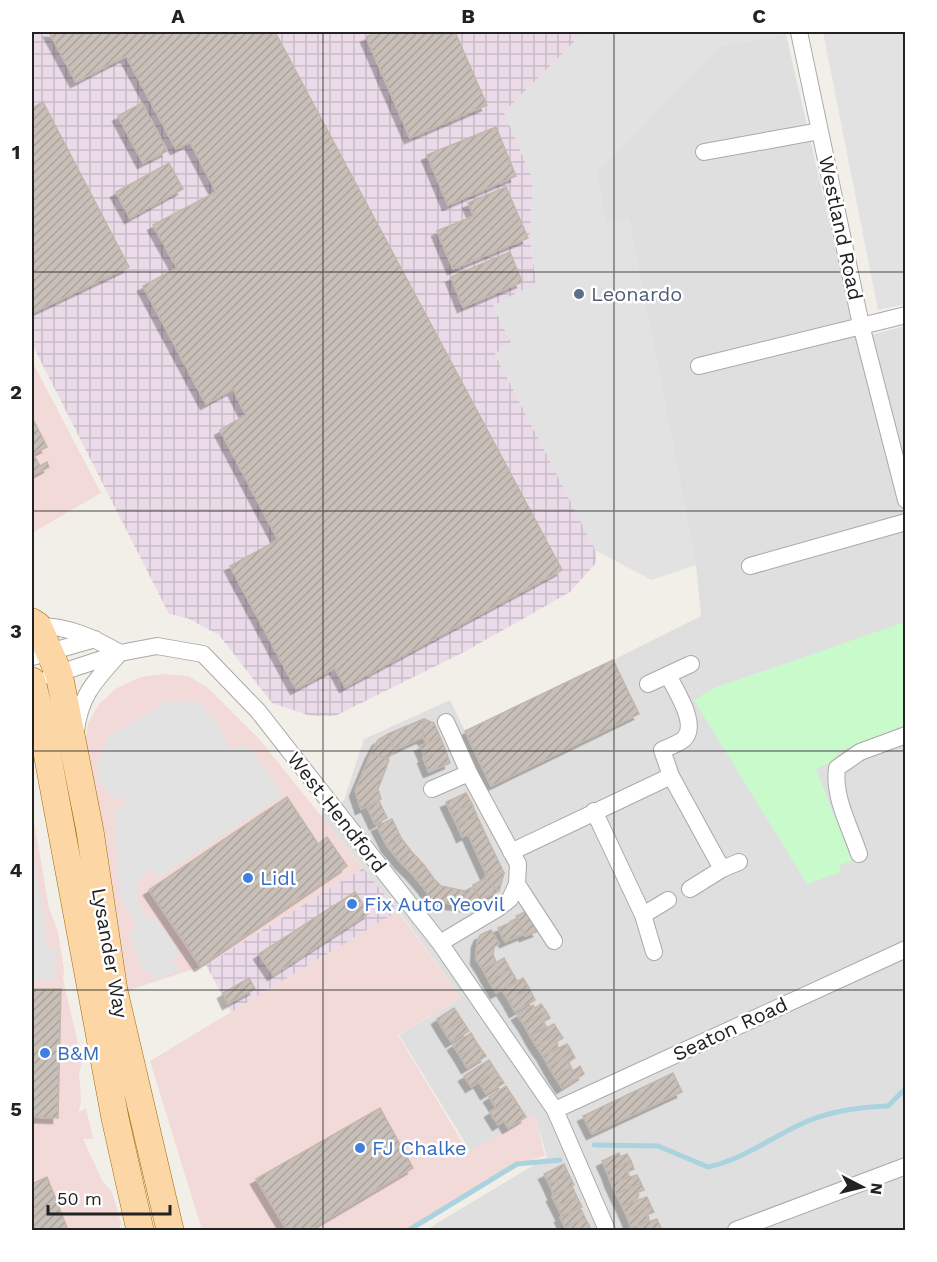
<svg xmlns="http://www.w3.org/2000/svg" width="937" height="1262" font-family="'Work Sans',sans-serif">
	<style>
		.residential { fill: #e0dfdf }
		.commercial { fill: #f2dad9 }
		.industrial { fill: url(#industrial-grid) }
		.park { fill: #c8facc }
		.parking { fill: #e2e2e2 }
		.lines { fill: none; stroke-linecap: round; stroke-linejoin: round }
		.stream { stroke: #aad3df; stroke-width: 5 }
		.building { fill: url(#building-hatch); stroke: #c4b6ab; stroke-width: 1.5; filter: url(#shadow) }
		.street-casing { stroke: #a9a9a9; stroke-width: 18 }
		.primary-casing { stroke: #a06b00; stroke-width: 28 }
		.street { stroke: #fff; stroke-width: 16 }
		.primary { stroke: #fcd6a4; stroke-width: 27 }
		.grid { fill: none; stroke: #222; stroke-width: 1.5; stroke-opacity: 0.55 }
		.service-dot { fill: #5c6f8a; stroke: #fff; stroke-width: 2 }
		.shop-dot { fill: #3f7fe0; stroke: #fff; stroke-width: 2 }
		.labels { text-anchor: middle; stroke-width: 5; stroke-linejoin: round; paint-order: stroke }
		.street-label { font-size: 20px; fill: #222; stroke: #fff }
		.service-label { font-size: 20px; fill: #4e5e75; stroke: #fff; text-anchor: start }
		.shop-label { font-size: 20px; fill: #366cbe; stroke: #fff; text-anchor: start }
		.neatline { fill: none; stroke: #222; stroke-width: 2 }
		.grid-label { font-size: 20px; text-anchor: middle; font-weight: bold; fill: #222 }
	</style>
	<defs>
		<pattern id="industrial-grid" width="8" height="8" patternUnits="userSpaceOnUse" patternTransform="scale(1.5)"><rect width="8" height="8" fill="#ebdbe8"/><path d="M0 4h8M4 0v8" fill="none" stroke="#c9bcc7"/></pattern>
		<pattern id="building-hatch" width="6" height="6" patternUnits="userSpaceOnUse" patternTransform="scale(1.5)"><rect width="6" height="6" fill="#c7bfb8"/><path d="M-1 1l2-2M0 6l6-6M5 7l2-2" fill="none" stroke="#aba49e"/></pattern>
		<filter id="shadow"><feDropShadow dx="-5.5" dy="5.5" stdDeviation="0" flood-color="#0004"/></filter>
	</defs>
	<rect width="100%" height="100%" fill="#f2efe9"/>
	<path class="residential" d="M786,34L856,339L905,326V1230H426L547,1157L535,1115L470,1151L399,1035L461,998L407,922L321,816L344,800L364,739L450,700L491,785L639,715L613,660L701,616L696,565L629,219L606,223L596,173L720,46Z"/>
	<path class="commercial" d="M32,361L101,493L32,533Z
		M165,674L188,676L207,687L260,740L363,868L206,965L126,991L84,751L88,723L99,704L117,688L141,677Z
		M32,809L49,908L57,928L64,969L63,979L82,1061L79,1073L81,1099L79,1112L86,1108L93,1139H83L102,1180L112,1192L121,1223L119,1230H32Z
		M398,911L461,998L398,1035L468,1152L535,1114L545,1156L517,1164L409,1230H202L150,1061Z"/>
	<path class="industrial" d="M32,32H584L504,112L533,180L530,238L536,283L493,306L511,342L495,354L596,551V563L570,592L466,651L335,716H311L272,703L219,635L187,618L169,614L32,344Z
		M363,868L398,911L231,1012L206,965Z"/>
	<path class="park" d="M905,622V725L840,751L833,762L816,769L852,861L839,865L841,872L807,884L694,700L714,688Z"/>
	<path class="parking" d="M584,32H797L720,46L596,173L606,223L629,218L696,565L652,580L596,551L495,354L511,342L493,306L536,282L530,238L533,180L504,112Z
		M823,32H905V304L878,310Z
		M166,702H199L218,726L231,748L243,746L251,750L284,795L158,878L151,869L141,876L137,888L138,900L148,920L155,918L180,954L172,960L180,971L153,981L150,972H144L129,934L137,928L120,894L114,812L125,801L122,796L114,800L98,778V760L108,737Z
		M32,849L45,922V949L57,950L55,981L32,980Z"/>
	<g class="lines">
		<path class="stream" d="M594,1145L658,1146L708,1167C741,1160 766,1141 797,1126C824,1112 858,1107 888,1106L906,1088
			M409,1230L517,1164L560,1160"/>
	</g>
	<path class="building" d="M49,32H275L562,570L345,687L335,668L296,689L230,566L278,540L220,430L246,415L233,389L206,404L143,286L177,268L153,225L216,192L190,142L176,149L126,56L76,82Z
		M377,32H455L487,105L410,138L366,37Z
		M43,102L129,267L32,313V108Z
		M142,103L167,151L143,163L118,116Z
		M496,127L516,176L448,205L427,155Z
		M169,163L183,189L130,218L116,192Z
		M506,187L528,238L453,269L437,231L474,216L468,203Z
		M510,252L522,282L463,307L451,277Z
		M32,417L47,447L33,454L40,466L47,462L49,467L32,476Z
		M613,660L639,714L491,786L465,731Z
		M424,719L434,723L440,737L426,743L423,737Z
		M424,719L423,737L395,750L388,734Z
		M388,734L395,750L387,759L371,753L378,740Z
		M440,737L445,749L425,757L420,746Z
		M445,749L450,763L429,772L423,758Z
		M371,753L389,760L378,789L381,799L361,809L355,791Z
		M466,793L472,804L451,813L446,802Z
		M287,797L318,844L327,837L347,866L200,966L149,890Z
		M379,801L387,818L375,824L367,807Z
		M472,804L477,816L457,825L451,813Z
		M477,816L482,827L462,837L457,825Z
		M392,819L401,838L387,846L377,826Z
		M482,827L504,873L486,874L468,834Z
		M401,838L411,851L400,862L387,846Z
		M411,851L424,865L413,875L400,862Z
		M424,865L434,879L424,888L413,875Z
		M504,873L499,891L485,879L486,874Z
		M434,879L441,886L465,891L466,906L433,901L424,888Z
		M485,879L499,891L479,900L473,885Z
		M473,887L479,900L466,906L465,891Z
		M355,892L369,913L273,975L259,954Z
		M529,910L538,931L525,936L516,916Z
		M518,919L524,934L505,942L498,928Z
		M491,930L499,944L494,947L493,955L496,962L483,970L476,959L477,942L480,935Z
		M504,958L510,969L489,981L483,970Z
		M510,969L517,981L496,993L489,981Z
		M249,978L255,989L228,1004L223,993Z
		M523,978L529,988L509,1001L502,990Z
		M529,988L535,1000L515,1012L509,1001Z
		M32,989H61L58,1118L32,1117Z
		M541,1004L546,1011L524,1025L517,1015L533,1005L535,1008Z
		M454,1008L462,1020L444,1031L437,1019Z
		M546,1011L550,1018L543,1022L546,1026L530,1036L524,1025Z
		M462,1020L469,1031L451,1042L444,1031Z
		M554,1024L559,1032L536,1046L530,1036Z
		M559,1032L563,1038L556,1042L558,1047L543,1056L536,1046Z
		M471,1033L478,1045L460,1056L453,1045Z
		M567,1044L572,1052L549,1067L543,1056Z
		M478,1045L486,1056L467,1068L460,1056Z
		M572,1052L575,1058L568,1062L571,1067L555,1077L549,1067Z
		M489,1060L496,1071L471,1087L464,1076Z
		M580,1066L584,1074L562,1088L555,1077L571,1067L573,1071Z
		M496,1071L504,1083L486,1094L479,1082Z
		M673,1073L682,1092L592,1134L583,1116Z
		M506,1086L513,1097L496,1108L489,1097Z
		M513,1097L526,1117L508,1128L504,1121L498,1125L490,1112Z
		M380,1108L413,1168L309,1230H287L256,1179Z
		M619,1153L620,1157L627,1154L631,1161L607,1172L602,1161Z
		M631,1161L634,1169L627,1172L629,1176L611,1183L607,1172Z
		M564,1164L569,1175L549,1184L544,1174Z
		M569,1175L574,1185L554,1195L549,1184Z
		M637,1175L641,1183L616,1194L611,1183Z
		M47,1177L68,1230H32V1184Z
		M641,1183L644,1190L636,1193L638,1198L622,1206L616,1194Z
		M572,1186L577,1197L557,1206L552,1196Z
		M577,1197L582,1207L562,1216L557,1206Z
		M647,1197L651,1206L627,1217L622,1206Z
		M651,1206L654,1212L646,1215L649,1220L631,1228L627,1217Z
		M580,1207L585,1218L565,1227L560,1217Z
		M585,1218L590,1227L584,1230H567L565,1227Z
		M657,1219L661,1228L656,1230H633L631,1228Z"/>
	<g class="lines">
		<defs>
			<path id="street" d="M799,32L861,325L906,500
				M704,152L820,131
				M699,366L906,315
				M750,566L906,522
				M38,626C69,626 94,638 120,653
				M32,657L95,639
				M668,675C675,690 699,724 684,739C678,744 669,747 662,750L671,776L722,869
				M50,676L120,653L157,646L203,654L258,711L440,943L555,1110L607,1230
				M648,684L691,664
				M76,731C80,695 96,680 119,654
				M432,789L469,773
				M594,811L643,915L654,952
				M511,852L671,776
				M859,854C850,827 833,797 837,768L860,752L906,735
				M517,884L554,941
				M690,889L722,869L739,862
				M643,915L668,900
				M440,943L497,909L510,899L517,884L518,864L469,773L446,722
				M555,1110L906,949
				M736,1230L906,1166"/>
			<path id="primary" d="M32,622L38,626L59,674L90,831L114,991L170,1230
				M32,681L40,715L115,1118L140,1230"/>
		</defs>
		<use href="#street" class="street-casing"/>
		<use href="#primary" class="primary-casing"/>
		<use href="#street" class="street"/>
		<use href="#primary" class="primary"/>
	</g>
	<path class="grid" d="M323,32V1230M614,32V1230M32,272H906M32,511H906M32,751H906M32,990H906"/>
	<circle class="service-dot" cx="579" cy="294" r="6"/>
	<g class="shop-dot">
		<circle cx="248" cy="878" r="6"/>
		<circle cx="352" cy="904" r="6"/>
		<circle cx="45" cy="1053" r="6"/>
		<circle cx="360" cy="1148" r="6"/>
	</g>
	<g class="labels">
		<g class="street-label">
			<text transform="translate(841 228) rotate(78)" y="7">Westland Road</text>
			<text transform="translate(337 812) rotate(52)" y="7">West Hendford</text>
			<text transform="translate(110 953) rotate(80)" y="7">Lysander Way</text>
			<text transform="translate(730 1029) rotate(-25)" y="7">Seaton Road</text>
		</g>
		<g class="service-label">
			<text x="591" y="301">Leonardo</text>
		</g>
		<g class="shop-label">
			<text x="260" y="885">Lidl</text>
			<text x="364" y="911">Fix Auto Yeovil</text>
			<text x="57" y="1060">B&amp;M</text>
			<text x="372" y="1155">FJ Chalke</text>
		</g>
	</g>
	<rect width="937" height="1262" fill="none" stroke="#ffffff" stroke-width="66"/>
	<g transform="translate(862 1187) rotate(97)" stroke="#ffffff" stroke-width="4.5" paint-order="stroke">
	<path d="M0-4.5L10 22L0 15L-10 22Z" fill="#222222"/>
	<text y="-9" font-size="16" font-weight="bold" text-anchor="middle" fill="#222222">N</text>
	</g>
	<path d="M48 1205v9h122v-9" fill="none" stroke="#222222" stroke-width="3"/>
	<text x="57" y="1205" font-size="18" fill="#222222" stroke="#ffffff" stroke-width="4.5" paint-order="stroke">50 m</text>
	<rect x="33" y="33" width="871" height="1196" class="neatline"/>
	<g class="grid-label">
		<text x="178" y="23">A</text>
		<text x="468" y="23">B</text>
		<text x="759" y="23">C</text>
		<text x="16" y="159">1</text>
		<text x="16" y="399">2</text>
		<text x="16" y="638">3</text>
		<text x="16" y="877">4</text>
		<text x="16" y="1116">5</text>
	</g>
</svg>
